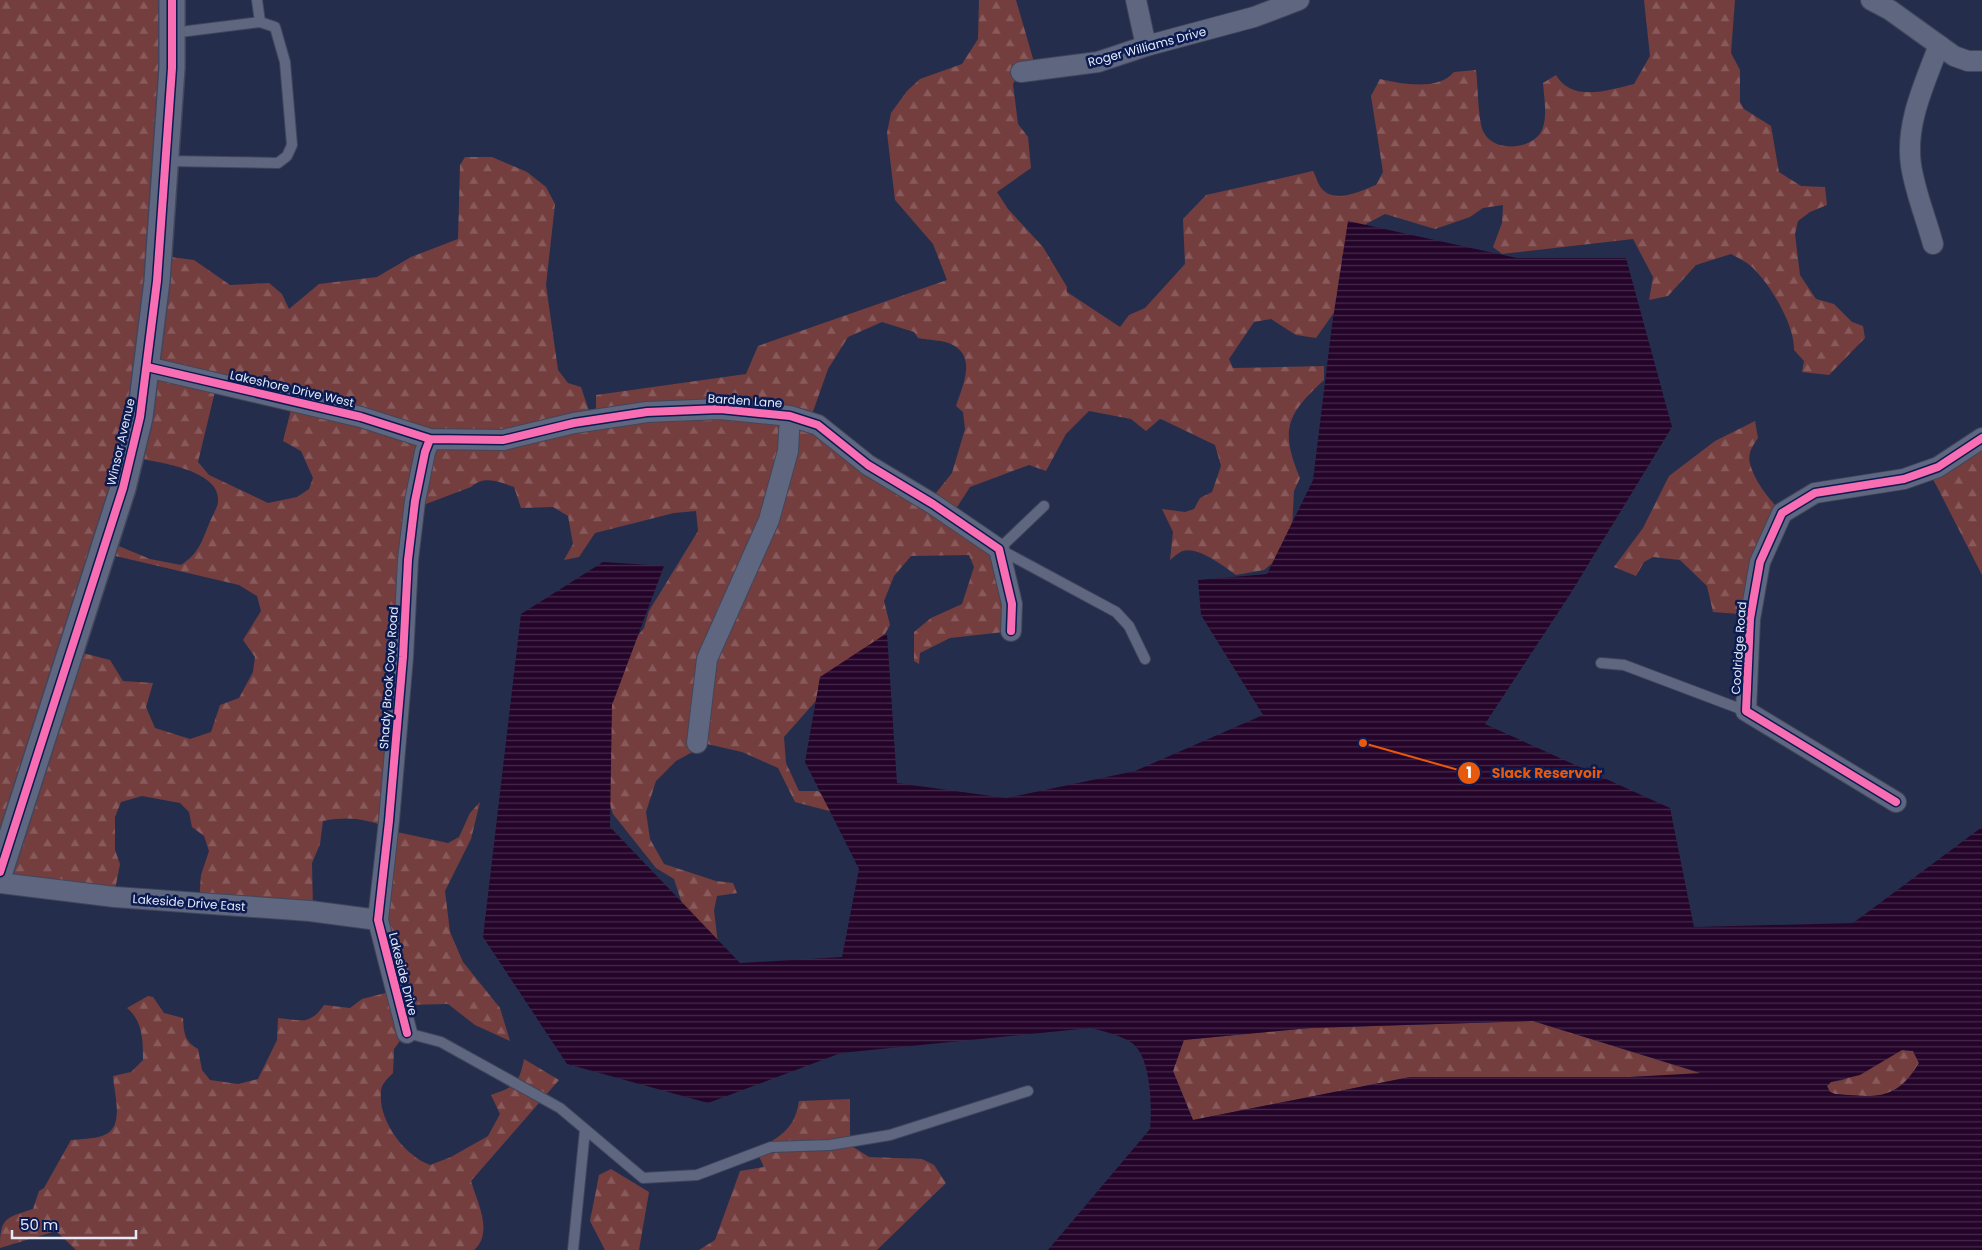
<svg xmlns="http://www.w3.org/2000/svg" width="1982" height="1250" font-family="Poppins,sans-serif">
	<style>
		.forest { fill: url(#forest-firs); fill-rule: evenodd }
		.water { fill: url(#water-rules); fill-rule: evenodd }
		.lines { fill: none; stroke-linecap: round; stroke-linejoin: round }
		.service-casing { stroke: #41465c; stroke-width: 12 }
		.minor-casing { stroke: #41465c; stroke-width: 22 }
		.tertiary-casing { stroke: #41465c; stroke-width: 28 }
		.service { stroke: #5e677f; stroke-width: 10 }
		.minor { stroke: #5e677f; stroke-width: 20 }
		.tertiary { stroke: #5e677f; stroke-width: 25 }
		.cycleway-casing { stroke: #0b1b51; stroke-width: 11 }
		.cycleway { stroke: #f96db3; stroke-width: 8 }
		.labels { text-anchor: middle; stroke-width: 5; stroke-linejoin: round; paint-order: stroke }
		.street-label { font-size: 12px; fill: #e4eaf8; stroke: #0b1b51 }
		.leader { fill: none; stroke: #e8590c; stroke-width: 2 }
		.callout-dot { fill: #e8590c; stroke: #0b1b51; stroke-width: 2 }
		.mark-label { font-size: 15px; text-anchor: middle; font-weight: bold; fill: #fff }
		.callout-label { font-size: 14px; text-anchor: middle; font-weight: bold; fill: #e8590c; stroke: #0b1b51; stroke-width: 5; stroke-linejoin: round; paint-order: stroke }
	</style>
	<defs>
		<pattern id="forest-firs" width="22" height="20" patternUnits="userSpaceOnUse" patternTransform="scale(1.25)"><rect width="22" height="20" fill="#743e3e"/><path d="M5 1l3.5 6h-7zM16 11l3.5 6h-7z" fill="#885a5b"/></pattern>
		<pattern id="water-rules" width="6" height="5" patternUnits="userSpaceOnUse" patternTransform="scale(1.25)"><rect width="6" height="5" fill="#25042a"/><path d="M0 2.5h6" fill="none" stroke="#44294a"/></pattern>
	</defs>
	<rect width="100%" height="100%" fill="#242e4c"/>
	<path class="forest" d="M0,0H174L163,256L194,260L230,285L269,283L282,294L289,309L319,284L377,277L411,257L458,239L460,165L465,157H492L527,172L546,187L555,204L546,285L558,370L568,383L581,387L591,417L596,418V395L746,374L758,346L947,280L933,244L895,200L887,133L891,113L907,91L920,79L962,64L978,39L979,0H1016L1036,69L1019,74L1013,84L1018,124L1028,137L1031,168L997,192L1008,209L1043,247L1067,287V292L1120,327L1129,315L1145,308L1185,264L1183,219L1206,195L1313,171C1316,176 1318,185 1322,189C1336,204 1360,191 1376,185L1383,172L1371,96L1380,79C1402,84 1438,91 1454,72L1476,70C1478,85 1478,119 1483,131C1492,151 1525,151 1539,135C1549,123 1544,97 1543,83L1556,75C1572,103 1609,90 1634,84L1650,56L1644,0H1735L1731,53L1740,70V102L1744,109L1771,126L1779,172L1801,186L1825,187L1827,205L1810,212L1798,221L1795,234L1800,275L1816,299L1834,304L1852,322L1863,326L1865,338L1829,375L1802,372L1804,361L1794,350C1795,325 1770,284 1752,267C1747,262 1738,258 1731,254L1696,265L1668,296L1649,300L1653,277L1633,239L1502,254L1493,247L1502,223L1503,205L1483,208L1470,217L1435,229L1385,214L1366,224L1342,256L1343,300L1316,338L1296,335L1271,319L1254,322L1229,359L1233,368L1324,366V380C1286,415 1280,430 1300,478L1294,491L1292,528L1284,554L1264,570L1236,575C1225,567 1198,546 1183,551C1179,552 1174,557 1170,560L1173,532L1162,509L1185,512L1194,509L1200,498L1212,492L1221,466L1215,445L1163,420L1160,419L1146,431L1131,419L1089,411L1066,434L1046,471L1029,465L970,487L950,518L992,558L1008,605L1004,632L950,638L920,653L919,664L914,661V632L931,618L962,604L974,567L969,555L911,556L894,576L884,601L890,625L882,639L838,676L784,737L786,763L799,791H818L844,815L795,802L778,768L742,752L707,744L676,761L656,781L646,812L650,839L664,864L716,881L733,883L737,893L717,896L714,910L719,953L695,943L674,879L656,868L613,814L597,764L590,725L629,647L644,628L649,611L698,531L696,511L674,513L595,533L579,557L564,560L573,544L568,516L553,507L521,508L514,487C499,482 485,475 471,487L418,507L392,831L448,843L459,837L470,813L480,802L471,839L445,891L450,932L463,962L500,1008L510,1041L475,1025L448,1004L403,1005L408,1030L394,1049L393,1073C388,1078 381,1084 381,1092C378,1121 405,1156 430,1165L451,1157L488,1136L500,1114L491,1095C515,1087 519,1084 524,1059L559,1080L471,1181C477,1202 494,1232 474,1250H76L56,1231L0,1248C0,1217 6,1218 33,1209L39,1191L44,1188L71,1140C81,1139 93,1139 102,1136C126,1129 114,1094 113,1076L131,1072L143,1060C143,1041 143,1021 127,1008L148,996L153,997L164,1013L183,1018C184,1033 184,1041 198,1049L202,1070L210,1080L238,1084L258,1079L277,1040L278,1018C300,1020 310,1026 324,1005L350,1008L362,999L397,990L380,920L390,828C365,819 350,816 323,821L320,844L312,863L313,911L199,901L201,875L209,851L204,836L192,827L189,812L180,803L142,796L121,802L115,817V850L120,864L114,895L0,884ZM882,322L914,332L918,338C928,340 944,340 953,345C977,358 962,387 956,406L963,412L965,429L952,473L924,508L810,420L828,369L848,337ZM217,383L293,402L283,441L301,451L313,478L309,489L297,497L268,503L209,475L198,462ZM136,458C157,462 222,470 218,502C217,509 211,518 209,524C201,543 199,553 181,565L150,559L109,542ZM107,554L239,585L257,596L261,611L243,640L255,657L253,672L239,698L220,705L211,732L190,739L155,728L146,707L153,683L123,681L110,660L75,651Z
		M1755,421L1758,438C1753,445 1747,454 1750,464C1755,482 1770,501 1783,513L1752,615L1713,612L1707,586L1680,560L1653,557L1644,562L1636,576L1614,567L1643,528L1669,476L1715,441Z
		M1982,438V575L1930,473Z
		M1533,1021L1703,1074L1630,1077H1410L1193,1120L1173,1071L1183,1040L1310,1028Z
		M1902,1050L1913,1051L1919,1063C1895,1102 1876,1097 1835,1094L1830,1092L1827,1086L1831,1082L1843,1080Z
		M850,1099V1145L869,1157L922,1159L934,1165L946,1183L877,1250H699L715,1240L740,1171L764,1167L756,1150C780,1137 795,1129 799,1101Z
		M611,1169L649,1192L639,1250H605L590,1221L599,1175Z"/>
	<path class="water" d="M1348,221L1517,258H1626L1672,427L1569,596L1485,724L1670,808L1694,927L1853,923L1982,827V1250H1048L1150,1129C1152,1107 1151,1066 1137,1048C1129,1037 1103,1031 1090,1028L841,1053L708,1103L567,1064L483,937L521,614L603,562L664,566L612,705L610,827L740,963L842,957L859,869L805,762L820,677L887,633L897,783L1006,798L1135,771L1263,715L1201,615L1198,580L1267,574L1313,480L1332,325ZM1533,1021L1701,1073L1630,1077H1410L1193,1120L1173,1071L1184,1040L1310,1028ZM1902,1050L1913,1051L1919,1063C1896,1102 1875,1097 1835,1094L1830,1092L1827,1086L1831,1082L1860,1075Z"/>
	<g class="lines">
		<defs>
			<path id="service" d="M257,0L260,22
				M166,161L278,163L287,156L292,145L285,62L275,27L260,22L172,33
				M1044,506L999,549L1116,612L1129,626L1145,659
				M1601,663L1624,665L1746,711
				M407,1033L441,1042L560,1108L643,1178L697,1175L771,1147L830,1145L890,1135L1028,1091
				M573,1250L585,1130"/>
			<path id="minor" d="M1136,0L1146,46
				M1871,0L1890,10L1954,56L1968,61H1982
				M1021,72L1098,62L1146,46L1254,17L1299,0
				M1933,244C1926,218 1915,192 1911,165C1905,123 1925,83 1939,45
				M147,367L361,417L430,439L503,440L574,423L647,412L720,409L790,416L818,425L868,465L933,504L999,549L1012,604L1011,631
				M697,743L707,659L769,520L788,451L790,416
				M1896,802L1746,711L1750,619L1760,562L1782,513L1815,493L1904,479L1938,467L1982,438
				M0,883L115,897L310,911L378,920
				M407,1033L378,920L389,821L403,657L408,560L415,501L425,452L430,439"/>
			<path id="tertiary" d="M0,872L123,488L140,417L157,281L172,68V0"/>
		</defs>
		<use href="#service" class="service-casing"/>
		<use href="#minor" class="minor-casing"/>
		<use href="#tertiary" class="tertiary-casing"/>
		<use href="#service" class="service"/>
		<use href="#minor" class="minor"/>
		<use href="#tertiary" class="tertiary"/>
		<defs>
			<path id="cycleway" d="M147,367L361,417L430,439L503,440L574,423L647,412L720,409L790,416L818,425L868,465L933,504L999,549L1012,604L1011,631
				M1896,802L1746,711L1750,619L1760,562L1782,513L1815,493L1904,479L1938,467L1982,438
				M0,872L123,488L140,417L157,281L172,68V0
				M407,1033L378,920L389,821L403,657L408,560L415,501L425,452L430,439"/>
		</defs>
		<use href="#cycleway" class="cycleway-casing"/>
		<use href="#cycleway" class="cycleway"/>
	</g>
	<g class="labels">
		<g class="street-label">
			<text transform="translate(1147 47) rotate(-15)" y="4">Roger Williams Drive</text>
			<text transform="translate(292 389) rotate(13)" y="4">Lakeshore Drive West</text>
			<text transform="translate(745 401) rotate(4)" y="4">Barden Lane</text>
			<text transform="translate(121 442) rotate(-77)" y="4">Winsor Avenue</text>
			<text transform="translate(1739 648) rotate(-86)" y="4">Coolridge Road</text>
			<text transform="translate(389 678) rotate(-86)" y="4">Shady Brook Cove Road</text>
			<text transform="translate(189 903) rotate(4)" y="4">Lakeside Drive East</text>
			<text transform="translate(403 974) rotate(76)" y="4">Lakeside Drive</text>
		</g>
	</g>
	<path class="leader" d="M1363 743L1469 773"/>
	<g class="callout-dot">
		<circle cx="1363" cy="743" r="5"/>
		<circle cx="1469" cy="773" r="12"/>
	</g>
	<g class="mark-label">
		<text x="1469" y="778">1</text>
	</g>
	<g class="callout-label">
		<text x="1547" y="778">Slack Reservoir</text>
	</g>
	<path d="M12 1230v8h124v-8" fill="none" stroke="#e4eaf8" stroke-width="2.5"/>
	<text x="20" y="1230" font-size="15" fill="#e4eaf8" stroke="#0b1b51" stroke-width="4" paint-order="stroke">50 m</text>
</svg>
